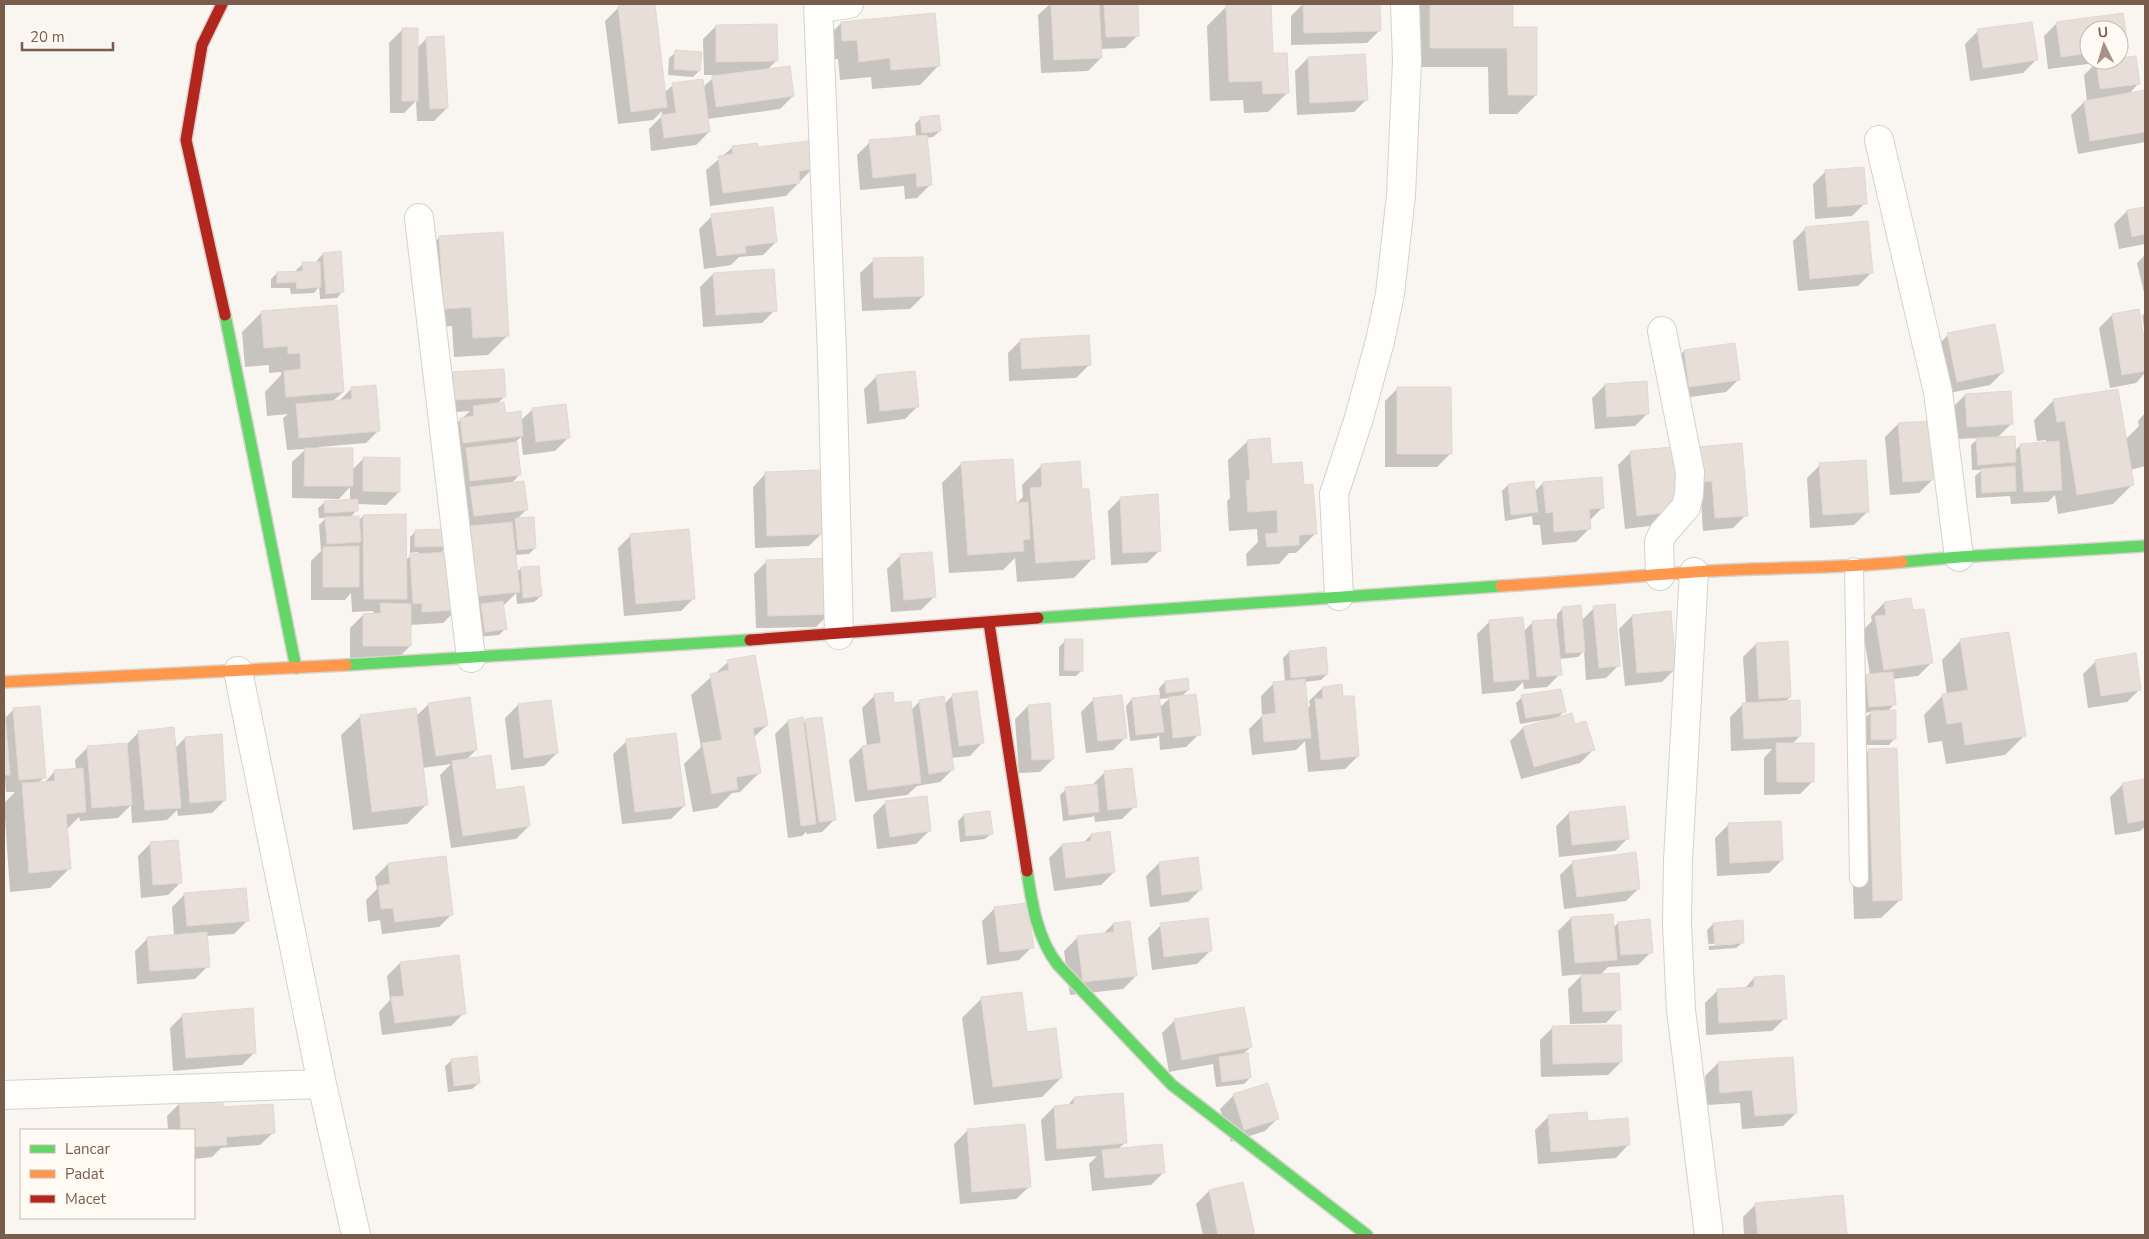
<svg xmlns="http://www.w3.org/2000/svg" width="2149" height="1239" font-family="'Nunito Sans',sans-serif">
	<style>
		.shadow { fill: #0003; fill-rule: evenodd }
		.building { fill: #e6ded7; stroke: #e2d8d2 }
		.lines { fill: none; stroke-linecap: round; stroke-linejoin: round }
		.lane-casing { stroke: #d7d1cb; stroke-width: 20 }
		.street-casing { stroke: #d7d1cb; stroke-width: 30 }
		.fast-casing { stroke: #d9d2cb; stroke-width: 14 }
		.slow-casing { stroke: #d9d2cb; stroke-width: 14 }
		.jam-casing { stroke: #d9d2cb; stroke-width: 14 }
		.lane { stroke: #fefefd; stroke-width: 18 }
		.street { stroke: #fefefd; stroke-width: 28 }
		.fast { stroke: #63d668; stroke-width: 11 }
		.slow { stroke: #ff974d; stroke-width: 11 }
		.jam { stroke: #b3261e; stroke-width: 11 }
	</style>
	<rect width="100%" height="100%" fill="#f9f5f0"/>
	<path class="shadow" d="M654,4L664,93L673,85L703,87L713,78L722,76V75H704L703,39L716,26L776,61L767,70L793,96L780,109L707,119L709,132L696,145L651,151L649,129L662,116V111L653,120L618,124L605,21L618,8Z
		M1050,4H1137L1138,35L1125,48L1100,49L1101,58L1088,71L1041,73L1038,15Z
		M1237,4H1270L1272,54L1287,93L1268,112L1244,113L1243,100L1210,101L1207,26L1227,6H1234Z
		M1303,4H1379L1380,30L1367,43L1291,45V16Z
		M1411,4H1512V28L1536,95L1517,114H1489L1488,67H1411Z
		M2122,14L2127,48L2119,56V30H2089V60H2119L2138,84L2128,95L2145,92V142L2078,154L2071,115L2084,102H2087L2084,75L2096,63L2048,69L2044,36L2057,23Z
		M841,23L939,65L920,85L872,89L871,77L840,80L838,59L823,60L822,43Z
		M402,30L417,48L427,38L447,108L434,121H417L416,101L404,113H390L389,43Z
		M1978,31L2036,60L2023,73L1970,81L1965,44Z
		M676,52L699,71L693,77L668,75L669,58Z
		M1308,58L1367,99L1354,112L1297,115L1295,71Z
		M921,118L940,131L933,137L926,138L930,185L917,198L905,199L904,186L860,190L857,155L870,142L916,137L915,124Z
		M733,147L757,149L812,169L786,196L710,206L706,170Z
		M1826,171L1865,203L1852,216L1815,219L1813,184Z
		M2145,208V244L2119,249L2114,224L2127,211Z
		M712,216L776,242L763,255L739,257L731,265L704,269L699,229Z
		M1806,228L1871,273L1858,286L1798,291L1793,241Z
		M440,237L508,335L488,355L454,357L452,326L425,328L420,256Z
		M323,254L343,291L337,298L320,299L319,287L314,293L291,294L290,288H271V279L277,273L297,272L296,270L303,264L317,263V260Z
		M2145,255V297L2137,263Z
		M874,260L923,296L910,309L862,311L860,273Z
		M713,274L775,310L762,323L703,327L700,287Z
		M2138,311L2145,351V373L2136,383L2110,388L2099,328L2112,315Z
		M262,312L343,392L332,402H338L351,389L379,430L366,443L319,447V449L352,470L363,459L399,492L386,505L357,504V510L350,518L358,521L363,516L405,561L411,555H418V552L410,553V537L416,531L447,546L440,554L456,610L443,623L410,625V646L397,659L350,658V628L363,615H371L374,611L352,612L351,593L345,600H311V561L321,551L319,525L326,518H319L318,508L325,502L350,501V487L339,499L292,498V462L306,449L287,450L283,418L288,414L267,416L265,392L281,375V372L269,373V365L245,367L242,332Z
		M2145,313V334L2142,316Z
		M1948,335L2003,372L1990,385L1944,394L1935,348Z
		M1021,340L1090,364L1076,378L1009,381L1008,353Z
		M1734,344L1739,379L1726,392L1676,399L1671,364L1684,351Z
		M453,374L505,396L497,404L504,414L520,421L532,410L565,406L568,438L555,451L523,455L521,437L513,444L520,474L511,484L526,510L517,519L535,548L529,554L514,555L516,573L521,568L541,596L534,602L517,604L516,593L505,604L502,605L505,629L499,635L479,637L476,612L480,607L466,609L458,541L471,528L461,529L458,501L467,492L457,493L454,463L463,454L450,455L447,432L470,411L442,413L440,387Z
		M877,376L918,406L905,419L867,424L864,389Z
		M1605,385L1648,413L1635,426L1595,429L1592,398Z
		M1398,388L1450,454L1437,467H1385V401Z
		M1965,395L2012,423L1997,438L2014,451L2021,445L2046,443V440L2037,441L2034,420L2054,400L2125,440L2139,426L2138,421L2145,413V466L2130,470L2132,485L2113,504L2058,514L2055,495L2048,502L2011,504L2010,496L1976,498L1975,476L1982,470H1972L1971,445L1979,438L1955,439L1952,408Z
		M1898,424L1932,480L1919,493L1890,495L1885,437Z
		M1248,441L1271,465L1303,486L1315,534L1296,553H1289L1279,564L1247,566L1246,554L1258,542L1257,529L1229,531L1227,501L1230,498L1228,460Z
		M1698,448L1746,515L1733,528L1703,531Z
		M1631,452L1678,511L1665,524L1625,529L1618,465Z
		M962,463L1015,505L1023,497L1022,485L1041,466L1081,491L1093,558L1074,578L1017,582L1015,558L1003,570L949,573L942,483Z
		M1820,465L1867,512L1854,525L1810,528L1807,478Z
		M766,473L822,533L809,546L755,548L753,487Z
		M1543,483L1603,507L1589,521V529L1576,542L1542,545L1540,525H1533L1532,516L1505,521L1502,491L1508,485L1534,492Z
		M1121,498L1160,550L1147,563L1111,565L1108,511Z
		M631,535L694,598L681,611L624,616L618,548Z
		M900,556L934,597L921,610L891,612L887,569Z
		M767,561L829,614L816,627L756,628L754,574Z
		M1884,603L1931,663L1918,676L1893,679L1895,704L1887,712L1895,738L1889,745H1866L1865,718L1872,712L1863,713L1860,681L1867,675H1870L1863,630L1872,621L1871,616Z
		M1563,608L1581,621L1594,608L1619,665L1606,678L1586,680L1584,651L1578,657L1559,659L1560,674L1547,687L1524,689L1523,682L1514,691L1482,694L1477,634L1490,621L1523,632L1532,623L1557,620V614Z
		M1632,616L1675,669L1662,682L1625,686L1619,629Z
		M1961,640L2024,736L2005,755L1946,764L1942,741L1928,743L1924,715L1943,695H1947L1942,660Z
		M1065,641L1082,670L1076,676H1059V647Z
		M1756,644L1790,697L1785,702L1800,736L1792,744L1813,781L1800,794L1764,795V758L1772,749L1731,751L1730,717L1743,704H1746L1743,657Z
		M1289,652L1327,674L1321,680L1304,682L1307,709L1310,706L1309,701L1322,688L1342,698L1358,756L1345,769L1308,772L1305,741L1296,750L1252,755L1249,729L1262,716L1261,696L1274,683L1285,682L1283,658Z
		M2096,661L2140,689L2127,702L2088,708L2083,674Z
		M728,662L767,725L753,738L760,772L740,792L732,793L717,808L693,812L684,764L701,747L691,695Z
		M1165,682L1188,690L1181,697L1199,734L1186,747L1160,750L1159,735L1156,738L1130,741L1126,706L1132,699L1160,696L1159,688ZM1170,698L1159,708L1158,699Z
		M875,695L893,705L911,710L920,701L944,704L953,695L983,742L970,756L951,758L953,769L940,782L917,786L907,795L855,802L849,760L862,747L867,746L862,708Z
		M1522,697L1564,711L1557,719L1574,726L1593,750L1580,763L1521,779L1510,741L1523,728L1550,721V719L1520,724L1516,703Z
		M1094,699L1126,737L1113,750L1086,753L1081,712Z
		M429,704L476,750L465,761L529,826L516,839L451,848L440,775L451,764L422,768L427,804L407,824L353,830L341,735L361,716H416Z
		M518,705L557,753L544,766L511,770L505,718Z
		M1028,706L1053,759L1040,772L1019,773L1015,719Z
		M14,709L45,777L38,783H44L55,771L76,770L75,760L88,747L127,744L139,732L175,748L185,738L225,800L212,813L178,816L177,810L167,820L132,823L131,805L118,818L80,821L79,817L66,830L69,869L50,888L10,892L4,803L15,792H6L5,778L4,779V711V719Z
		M806,720L835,819L822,832L807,834L806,832L802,836L788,838L775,734L788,721L802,724Z
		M627,741L684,806L671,819L622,824L613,754Z
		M1869,750L1901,899L1881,918L1854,919L1849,770Z
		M1131,769L1135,806L1122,819L1095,822L1094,815L1092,817L1063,821L1060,795L1066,789L1091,786L1104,773Z
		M2145,781V827L2140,831L2115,835L2110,797L2123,784Z
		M886,802L929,831L916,844L877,849L873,815Z
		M1569,813L1628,838L1615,851L1559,857L1556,826Z
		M964,815L992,833L985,839L960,842L958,821Z
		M1728,825L1782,860L1769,873L1717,876L1715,838Z
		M1091,835L1114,872L1101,885L1054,891L1049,858L1062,845L1083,843Z
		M151,843L181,882L168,895L141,898L138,856Z
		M1573,862L1639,888L1626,901L1564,909L1560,875Z
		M1159,863L1201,889L1188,902L1150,907L1146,876Z
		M388,864L452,914L439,927L382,934L380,920L368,922L366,900L377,889L375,877Z
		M185,894L247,921L234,934L206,936L208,966L195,979L137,984L135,951L148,938L174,936L172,907Z
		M995,908L1032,947L1019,960L987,965L982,921Z
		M1571,918L1613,928L1618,923L1651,952L1638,965L1608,967L1600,975L1619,1009L1606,1023L1570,1024L1568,989L1583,974L1562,976L1558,931Z
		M1113,924L1136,976L1123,989L1070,995L1064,951L1077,938L1103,934Z
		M1713,924L1743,942L1736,948L1709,950L1707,930ZM1738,942V944L1709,946L1708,944Z
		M1161,925L1210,951L1197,964L1152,970L1148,938Z
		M400,963L464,1013L451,1026L382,1035L379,1012L390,1000L387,976Z
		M1754,978L1785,1018L1772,1031L1706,1035L1705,1003L1718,990L1744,989Z
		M982,998L1061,1078L1042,1097L974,1105L962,1018Z
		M183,1015L255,1052L242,1065L173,1071L170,1028Z
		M1175,1020L1251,1047L1242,1055L1250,1078L1244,1084L1216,1087L1213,1064L1169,1072L1162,1033Z
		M1553,1027L1621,1062L1608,1075L1541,1077L1540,1040Z
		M452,1060L479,1083L472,1089L448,1092L445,1066Z
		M1718,1063L1796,1113L1783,1126L1742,1129L1740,1103L1707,1105L1705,1076Z
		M1267,1085L1278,1118L1265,1131L1231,1142L1220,1109L1233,1096Z
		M1074,1098L1126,1142L1118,1149L1164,1172L1151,1185L1092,1191L1089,1164L1097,1156L1045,1161L1041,1120L1054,1107L1067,1106Z
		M180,1103L222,1109L274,1132L260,1145L221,1148L212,1157L194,1159V1130H168L167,1116Z
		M1586,1113L1587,1123L1629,1144L1616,1158L1538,1164L1535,1130L1548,1117Z
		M968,1130L1030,1186L1016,1199L960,1204L954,1144Z
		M1243,1184L1254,1235H1203L1196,1204L1209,1191Z
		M1842,1196L1845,1235H1744L1743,1217L1756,1204Z"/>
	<path class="building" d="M641,4H655L667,107L631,112L618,6Z
		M1051,4H1099L1102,58L1054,60Z
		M1104,4H1138L1139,36L1106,37Z
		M1250,4H1271L1273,53H1287L1289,93L1263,94L1262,81L1229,82L1226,5Z
		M1303,4H1380L1381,31L1304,33Z
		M1430,4H1513V27H1537V95H1508L1507,48H1430Z
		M935,13L940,66L891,70L890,58L859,62L857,40L842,41L841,22Z
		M2123,13L2128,48L2119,49V30H2089V53L2061,57L2056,22Z
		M2032,22L2038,60L1983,68L1977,29Z
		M777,24L778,61L716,62V25Z
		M402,28H418V101H402Z
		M444,36L448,108L430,109L426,37Z
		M675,50L702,52L700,71L674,69Z
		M1365,54L1368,100L1310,103L1308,57Z
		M2136,56L2140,84L2100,89L2096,61L2119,60V58Z
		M790,66L794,96L716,107L712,76Z
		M703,79L710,132L664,138L661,115L676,113L672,83Z
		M2145,90V132L2090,141L2084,101Z
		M939,115L941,131L922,133L920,117Z
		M927,135L932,185L917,187L916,173L873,178L869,140Z
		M809,141L813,169L799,171L800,183L723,193L718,156L733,154L732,146L758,143V147Z
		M1864,167L1867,204L1828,207L1825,170Z
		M773,207L777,242L745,246L746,253L717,256L711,214Z
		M2145,207V234L2132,237L2127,210Z
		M1868,221L1873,273L1810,279L1805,227Z
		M503,232L509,336L473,338L471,307L444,309L439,236Z
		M341,251L344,292L326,294L323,253Z
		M923,257L924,296L874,298L873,258Z
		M302,262H320L321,287L297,289L296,282L277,283V272L303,271Z
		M774,269L777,311L716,315L713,273Z
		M337,305L344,392L286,397L284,371L301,369L300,353L288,354V346L264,348L261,311Z
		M2139,309L2145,344V371L2122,375L2112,314Z
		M1995,324L2004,372L1957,382L1947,333Z
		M1089,335L1091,365L1022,369L1020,339Z
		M1735,343L1740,380L1689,387L1684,350Z
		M504,369L506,397L455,400L453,372Z
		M915,371L919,407L880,411L876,375Z
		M1647,381L1649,414L1607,417L1605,384Z
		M376,385L380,431L299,438L296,404L352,399L351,387Z
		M1397,387H1451L1452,454H1397Z
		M2118,389L2134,485L2077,495L2065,421L2057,422L2053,399Z
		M2011,391L2013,424L1967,427L1965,394Z
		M504,402L506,413L521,411L523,436L463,443L460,418L474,416L473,406Z
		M566,404L570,438L536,442L532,408Z
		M1929,421L1933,480L1903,482L1898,423Z
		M2015,436L2016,462L1978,465L1976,438Z
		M1270,438L1272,464L1302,462L1304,485L1313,484L1317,534L1299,535V545L1267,547L1265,534L1278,533L1277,510L1248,512L1246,481L1250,480L1247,440Z
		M2059,441L2062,490L2024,492L2020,444Z
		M517,442L521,475L470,481L466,448Z
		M1742,443L1748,516L1715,518L1712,481L1700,482L1697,447Z
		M1672,447L1679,511L1637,516L1630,451Z
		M305,448H353V486H304Z
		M363,457L400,458V492L363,491Z
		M1013,459L1016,503L1028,502L1030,539L1023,540L1024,551L968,555L961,462Z
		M1866,460L1869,512L1823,515L1819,463Z
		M1080,461L1082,489H1089L1095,559L1036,563L1030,488L1042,487L1041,464Z
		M2015,466L2016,491L1982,493L1981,469Z
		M821,470L824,534L767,536L765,472Z
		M1602,477L1604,508L1589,509L1591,529L1554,532L1553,512L1546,513L1543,482Z
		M524,481L528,510L474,516L470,487Z
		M1534,481L1538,512L1511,515L1508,484Z
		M1158,494L1161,551L1123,553L1120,497Z
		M358,499V511L325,513L324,501Z
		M406,514L407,599H364L363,515Z
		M359,516L361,542L327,544L325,517Z
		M534,517L536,548L518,550L515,518Z
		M512,522L520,592L478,596L470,526Z
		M448,529L449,546L415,547V530Z
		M689,529L695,599L636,604L630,534Z
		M359,546V587H323V547Z
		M454,552L457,610L422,612V603L413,604L410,554Z
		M932,552L936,597L904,600L900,554Z
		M829,558L831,614L768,616L766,560Z
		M539,566L542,596L523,598L521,567Z
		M1911,598L1913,610L1924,609L1933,663L1884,670L1875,616L1886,615L1884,602Z
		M503,601L507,629L485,632L481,604Z
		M380,603L411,604V646H363V614L381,613Z
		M1615,604L1620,666L1599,668L1593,606Z
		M1581,605L1585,652L1566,653L1562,607Z
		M1671,611L1676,670L1637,673L1632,615Z
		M1523,617L1529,679L1494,682L1489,620Z
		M1556,619L1562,675L1537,677L1532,621Z
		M2009,632L2026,736L1965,745L1962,722L1947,724L1942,694L1968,690L1960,639Z
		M1065,639H1083V671L1064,670Z
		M1788,641L1791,697L1759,699L1756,643Z
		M1326,647L1328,674L1291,678L1289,651Z
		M2136,653L2141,690L2101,696L2095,660Z
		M755,655L768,725L753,728L761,773L736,777L738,789L712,794L702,743L722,740L710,674L729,670L727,660Z
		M1893,672L1896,705L1869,707L1866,674Z
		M1188,678L1189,690L1166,693L1165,681Z
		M1305,679L1311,738L1264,742L1262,715L1276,713L1273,682Z
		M1342,684L1343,696H1354L1359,756L1321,760L1315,699H1323L1322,687Z
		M1561,689L1566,712L1526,718L1521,695Z
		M977,691L984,743L959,746L952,694Z
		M893,692L894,703L911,701L921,783L868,790L862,746L881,743L874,694Z
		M1196,694L1201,735L1173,738L1169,697Z
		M1122,695L1127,738L1098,741L1093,698Z
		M1159,695L1164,732L1136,735L1132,698Z
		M944,696L954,770L929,774L919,700Z
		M470,697L477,750L436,756L428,703Z
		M4,700L10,775H4Z
		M551,700L558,753L524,758L518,704Z
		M1800,700L1801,736L1744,739L1742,703Z
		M1050,703L1054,759L1032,760L1028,705Z
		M40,706L46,778L19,780L13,708Z
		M416,708L428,805L372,812L360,715Z
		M1896,710V739L1871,740V711Z
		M1572,713L1575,724L1586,721L1595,750L1534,767L1523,727Z
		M803,717L816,824L801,826L788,720Z
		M822,717L836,820L819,822L805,719Z
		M174,727L181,808L145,810L138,731Z
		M676,733L685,806L635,812L626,739Z
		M222,734L226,800L190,803L185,737Z
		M127,743L132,805L92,808L87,746Z
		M1776,743H1814V782H1777Z
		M1897,748L1902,900L1873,901L1868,749Z
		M491,755L496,790L524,786L530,826L463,836L452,761Z
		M83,768L86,812L66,814L71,869L29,873L22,783L55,781L54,770Z
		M1132,768L1137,807L1108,810L1104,771Z
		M2145,779V820L2128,823L2122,783Z
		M1097,784L1099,812L1069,815L1065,787Z
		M927,796L931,831L890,837L885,801Z
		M1625,806L1629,839L1572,845L1569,812Z
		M990,811L993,834L966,836L964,814Z
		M1781,821L1783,860L1730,863L1728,823Z
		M1110,831L1115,872L1066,878L1062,844L1091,841V834Z
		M178,840L182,883L153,885L150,842Z
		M1636,852L1640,889L1577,897L1572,861Z
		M446,856L453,915L395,922L393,908L381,909L378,886L390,884L388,863Z
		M1198,857L1202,890L1162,895L1159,862Z
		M246,888L249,921L187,926L184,893Z
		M1027,903L1034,948L1000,952L994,907Z
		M1613,914L1617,960L1575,963L1571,917Z
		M1208,918L1212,951L1164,957L1160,923Z
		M1650,919L1653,953L1621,955L1618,922Z
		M1743,920L1744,943L1715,945L1713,923Z
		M1130,921L1137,976L1083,982L1077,936L1114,932L1113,923Z
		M207,932L210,967L150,971L147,937Z
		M459,955L466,1014L395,1023L391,997L404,996L400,962Z
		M1619,973L1621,1010L1583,1012L1581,975Z
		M1784,975L1787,1019L1719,1023L1717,989L1754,987V977Z
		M1022,992L1027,1032L1056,1028L1062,1078L993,1087L981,997Z
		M1244,1007L1252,1047L1182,1060L1174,1019Z
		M253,1008L256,1053L186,1058L182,1014Z
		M1621,1025L1622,1062L1553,1064L1552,1026Z
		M1248,1053L1251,1078L1222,1082L1219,1057Z
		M477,1056L480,1083L454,1086L451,1059Z
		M1793,1057L1797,1113L1755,1116L1752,1090L1720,1093L1718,1062Z
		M1268,1083L1279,1119L1244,1130L1233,1094Z
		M1123,1093L1127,1143L1057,1149L1054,1106L1074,1104V1097Z
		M223,1099V1107L273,1104L275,1133L226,1137L227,1145L194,1147V1130H181L179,1102Z
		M1587,1112L1588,1121L1628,1118L1630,1145L1551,1152L1548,1115Z
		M1025,1124L1031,1187L972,1192L967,1129Z
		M1162,1144L1165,1173L1105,1178L1102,1150Z
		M1243,1182L1255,1235H1218L1209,1190Z
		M1843,1195L1847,1235H1758L1755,1203Z"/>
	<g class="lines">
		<defs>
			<path id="lane" d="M1854,567L1859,878"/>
			<path id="street" d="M818,4L832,354L839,635
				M819,8L849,4
				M1879,140L1938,392L1959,557
				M419,218L471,658
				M1694,572L1678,860L1677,925L1681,1010L1709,1235
				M1660,576L1659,542L1663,533L1686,507L1689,494L1690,472L1662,331
				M1339,596L1334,494L1359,418L1380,341L1390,294L1401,195L1407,61L1405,4
				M238,671L322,1084L356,1235
				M4,1095L322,1084"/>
			<path id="fast" d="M225,315L296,668
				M1902,562L1959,557L2145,546
				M1038,618L1501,586
				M346,665L750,640
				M1027,871C1032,904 1037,938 1058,965L1172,1085L1367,1235"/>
			<path id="slow" d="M1501,586C1565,582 1629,577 1694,572C1763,567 1832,569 1902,562
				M4,682L346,665"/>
			<path id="jam" d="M222,4L202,45L186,140L225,315
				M989,623L1027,871
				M750,640L1038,618"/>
		</defs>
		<use href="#lane" class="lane-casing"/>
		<use href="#street" class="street-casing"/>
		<use href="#fast" class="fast-casing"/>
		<use href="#slow" class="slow-casing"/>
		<use href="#jam" class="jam-casing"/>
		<use href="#lane" class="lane"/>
		<use href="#street" class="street"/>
		<use href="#fast" class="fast"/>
		<use href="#slow" class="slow"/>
		<use href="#jam" class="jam"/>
	</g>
	<rect width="2149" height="1239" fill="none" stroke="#7a5c4d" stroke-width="10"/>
	<rect x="20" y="1129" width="175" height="90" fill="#fffaf3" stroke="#cabbb1"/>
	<rect x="30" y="1145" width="25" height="8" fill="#63d668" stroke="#cabbb1"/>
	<text x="65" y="1154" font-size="15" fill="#7a5c4d">Lancar</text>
	<rect x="30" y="1170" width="25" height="8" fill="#ff974d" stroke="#cabbb1"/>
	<text x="65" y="1179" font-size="15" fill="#7a5c4d">Padat</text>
	<rect x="30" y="1195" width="25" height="8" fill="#b3261e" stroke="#cabbb1"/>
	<text x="65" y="1204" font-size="15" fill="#7a5c4d">Macet</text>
	<g transform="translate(2104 45) rotate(355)"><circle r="24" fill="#fffaf3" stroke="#cabbb1"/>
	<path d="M0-4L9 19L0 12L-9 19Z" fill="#a69286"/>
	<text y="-8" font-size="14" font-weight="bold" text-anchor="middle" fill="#7a5c4d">U</text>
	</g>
	<path d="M22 42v8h91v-8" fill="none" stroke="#7a5c4d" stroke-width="2.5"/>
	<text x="30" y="42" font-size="15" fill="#7a5c4d" stroke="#fffaf3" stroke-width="4" paint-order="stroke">20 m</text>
</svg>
